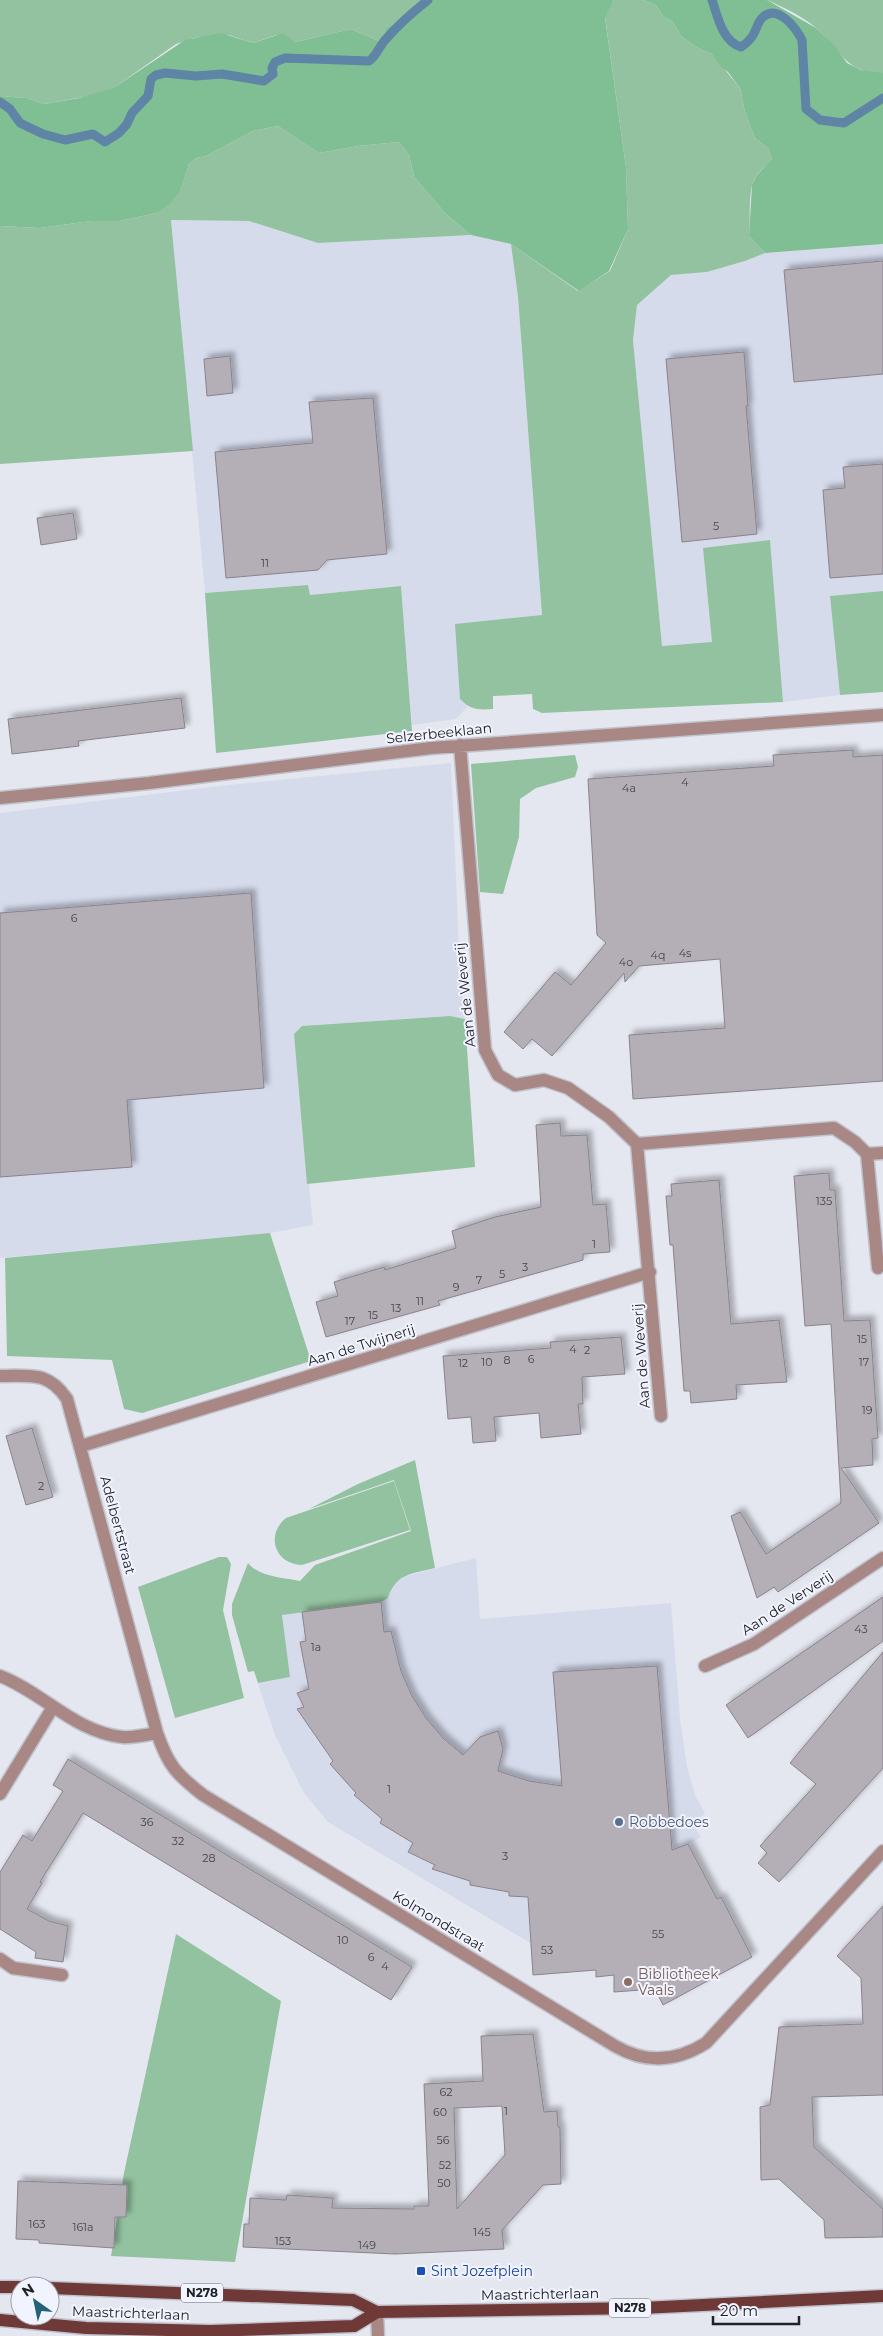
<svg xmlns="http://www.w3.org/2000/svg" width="883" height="2336" font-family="Montserrat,sans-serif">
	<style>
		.built { fill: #d6dbec }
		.green { fill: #93c2a0 }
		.forest { fill: #80be93 }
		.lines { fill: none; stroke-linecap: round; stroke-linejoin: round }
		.stream { stroke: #5e84a6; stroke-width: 9 }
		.building { fill: #b4aeb7; stroke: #89838c; fill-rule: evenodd; filter: url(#shadow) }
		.minor-casing { stroke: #c1c3cc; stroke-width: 15 }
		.major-casing { stroke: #c1c3cc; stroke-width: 15 }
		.minor { stroke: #a88785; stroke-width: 12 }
		.major { stroke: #6f3938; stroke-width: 12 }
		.service-dot { fill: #5c6f8a; stroke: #f1f3fe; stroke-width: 2 }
		.education-dot { fill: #8d6e63; stroke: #f1f3fe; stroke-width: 2 }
		.transit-dot { fill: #1a4fb4; stroke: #f1f3fe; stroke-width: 2 }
		.labels { text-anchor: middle; stroke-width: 4; stroke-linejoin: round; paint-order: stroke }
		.number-label { font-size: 11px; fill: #46454a }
		.shield { fill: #f1f3fe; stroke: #5f6167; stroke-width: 1 }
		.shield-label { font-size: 12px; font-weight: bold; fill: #212226 }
		.street-label { font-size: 14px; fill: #212226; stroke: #f1f3fe }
		.service-label { font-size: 14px; fill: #4e5e75; stroke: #f1f3fe; text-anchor: start }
		.education-label { font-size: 14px; fill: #785e54; stroke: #f1f3fe; text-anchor: start }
		.transit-label { font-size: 14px; fill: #164399; stroke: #f1f3fe; text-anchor: start }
	</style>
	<defs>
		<filter id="shadow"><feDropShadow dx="4.5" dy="-4.5" stdDeviation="2.5" flood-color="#0004"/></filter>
	</defs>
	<rect width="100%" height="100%" fill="#e4e6f0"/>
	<path class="built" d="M171,220L249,221L318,243L471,235L511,244L518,297L542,615L460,699L467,707L456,719L412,725L401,586L310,595L308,585L205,593Z
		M883,244V591L830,596L840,695L783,702L769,540L712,643L662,646L633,340L637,305L671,275L707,272L745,261L765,253Z
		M451,763L461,994L465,1019L450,1016L302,1026L294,1034L313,1225L270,1233L0,1258V813L219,786Z
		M476,1558L480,1619L671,1603L680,1719L687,1767L695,1795L705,1814L692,1822L701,1837L589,1897L533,1975L530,1943L328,1822L304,1793L275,1735L258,1683L290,1677L280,1612H302L381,1602L388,1598L392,1586L402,1577Z"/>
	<path class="green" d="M0,0H432L386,44L351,29L295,42L276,35L253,43L229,35L194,38L176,44L115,87L90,96L44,104L26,98L0,96Z
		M614,0H643L656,5L663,16L673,22L681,36L696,47L712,54L740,88L745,112L755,138L768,148L772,159C768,165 760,170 756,176C747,189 751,220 749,236L765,253L745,261L707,272L671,275L637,305L633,340L662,646L712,642L703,548L770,540L783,702L542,713L533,709L532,694L493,696V709C478,710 470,710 460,699L455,624L542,615L518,297L511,244L578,291L610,271L628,229L626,167L605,17Z
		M767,0H883V73C845,74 840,48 815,27C802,16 783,7 767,0Z
		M278,126L319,153L358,146L399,142L409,155L414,177L446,214L471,235L318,243L249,221L171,220L193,451L0,464V226L40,228L91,221H120L156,213L181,189L189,164L196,158L206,156L253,131Z
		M308,585L310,595L401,586L412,731L216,753L205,593Z
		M883,591V692L840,695L830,596Z
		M575,755L578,767L575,777L536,788L520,799L519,837L503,894L480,892L471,764Z
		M450,1016L465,1019L475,1167L307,1184L294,1034L302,1026Z
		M270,1233L311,1361L142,1413L124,1409L112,1360L7,1356L5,1258Z
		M415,1460L435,1568C412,1574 396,1573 388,1598L381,1602L282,1615L290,1677L258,1683L254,1671L248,1672L232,1615V1604L248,1563C259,1577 284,1578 300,1581L315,1565L411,1531L394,1480L309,1509L358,1484Z
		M394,1481L410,1530L302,1565C275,1564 265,1535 286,1518Z
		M219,1557H227L231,1564L223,1610L244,1698L175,1718L138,1587Z
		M176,1934L281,2001L235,2262L111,2256L124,2173Z"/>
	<path class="forest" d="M432,0H614L605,18L626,167L628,229L609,271L579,291L511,244L471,235L446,214L414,177L409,155L399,142L358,146L319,153L278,126L253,131L206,156L196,158L189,164L181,189L171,203L156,213L120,221H91L40,228L0,226V96L26,98L44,104L80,98L115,87L185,40L221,33L253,43L283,33L295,42L351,29L386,44V29Z
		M643,0H767L816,28L834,45L847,63L861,70L883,73V244L765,253L749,236L752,185L756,176L772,159L768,148L755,138L745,112L740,88L728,72L720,66L712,54L696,47L681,36L673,22L663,16L656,5Z"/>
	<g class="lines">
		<path class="stream" d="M712,0C718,17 722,41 741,47C759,35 754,25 763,17C778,4 796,28 802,40L806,109L820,120L844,123L883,98
			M0,102L10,109L20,123L43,134L65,140L93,134L105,142L119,133L127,124L132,113L148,96L151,79L156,75L165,73L196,76L222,74L264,81L273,74L272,68L275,62L285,58L369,61C377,56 379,46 386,39C398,25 413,12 428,0"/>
	</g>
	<path class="building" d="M883,261V374L794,382L784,270Z
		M744,352L748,406H746L757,534L682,542L666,359Z
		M230,356L233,393L207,396L204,359Z
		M373,398L387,554L327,560L318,570L226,578L215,452L313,443L309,402Z
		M883,464V574L830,578L823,490L845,488L843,467Z
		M73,513L77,539L41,545L37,518Z
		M181,698L185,728L78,741L79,746L12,754L8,719Z
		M853,750V757L883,755V1081L633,1099L629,1035L725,1028L720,959L639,966L625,982L624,973L552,1056L532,1039L523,1049L504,1032L555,972L571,985L606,943L597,935L588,779L774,766L773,755Z
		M251,893L264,1088L127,1100L132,1167L0,1177V913Z
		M560,1123L561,1136L587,1135L593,1205L606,1204L610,1252L583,1254V1260L438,1301L440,1305L326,1337L316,1302L338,1296L334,1282L384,1267L385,1270L456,1248L452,1231L495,1217L541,1207L536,1125Z
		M829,1173L830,1190H835L844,1321L870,1320L878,1438L872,1439L873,1465L841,1468L879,1523L778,1592L774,1587L757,1598L731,1516L740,1512L766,1554L841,1503L831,1324L805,1326L794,1176Z
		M719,1180L731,1324L779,1320L787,1382L736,1385L737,1399L691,1403L690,1391H684L673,1245H670L666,1196H672L671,1184Z
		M621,1337L625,1374L582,1377L583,1404H578L581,1434L541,1438L539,1413L494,1417L496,1441L473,1443L471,1417L448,1419L443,1356L551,1348L550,1342Z
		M32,1428L53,1497L26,1505L6,1436Z
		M883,1597V1641L748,1738L726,1705Z
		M381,1602L384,1632L391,1631L401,1671L412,1696L426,1718L443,1738L463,1755L480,1737L498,1731L503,1749L498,1771L529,1781L562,1786L553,1672L657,1666L672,1850L688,1844L717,1899L721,1897L752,1957L663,2005L655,1989L614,1992V1975L596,1977V1970L533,1975L528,1897L509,1896V1892L470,1885V1881L432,1869L435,1865L408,1852L413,1843L380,1823L382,1819L354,1795L356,1793L330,1764L333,1761L297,1709L304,1707L297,1693L309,1689L300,1642L306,1641L302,1612Z
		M883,1652V1768L779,1882L758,1863L767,1853L760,1846L816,1784L790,1763Z
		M68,1759L412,1967L391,2000L83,1813L40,1882L42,1883L27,1909L49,1921L68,1926L63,1962L35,1958L36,1952L0,1929V1872L23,1835L32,1841L63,1791L53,1785Z
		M883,1906V2095L812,2097L814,2147L883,2209V2237L825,2238L824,2220L779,2179L761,2180L760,2107L770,2105L779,2027L863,2024L861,1978L837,1956Z
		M533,2034L544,2112L557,2111L558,2127H560L561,2184L543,2185L502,2230L504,2249L395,2254L243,2247L244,2224H249L250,2198L286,2200L287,2195L333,2198L332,2208L414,2209V2206H429L424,2084L483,2081L481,2036ZM502,2106L505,2155L457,2209L454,2108Z
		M18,2181L127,2185L126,2217H115L114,2248L39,2243V2240L16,2239Z"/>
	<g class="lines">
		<defs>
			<path id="minor" d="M460,745L485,1050L498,1075L515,1085L544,1080L568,1088L609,1117L637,1144L661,1416
				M0,798L149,783L431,748L883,715
				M637,1144L834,1128L855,1142L867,1154L878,1268
				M867,1154L883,1153
				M0,1376C31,1376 48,1371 67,1399L157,1733
				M81,1446L650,1272
				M705,1666L754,1644L883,1558
				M0,1676C42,1692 75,1732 122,1737C133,1738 146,1735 157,1733C168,1765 176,1774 203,1795L615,2046C646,2064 676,2062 706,2043L883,1851
				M0,1794L53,1707
				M0,1959L13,1968L62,1975
				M377,2312L378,2336"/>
			<path id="major" d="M0,2287H20
				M50,2288L353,2300L377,2312L642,2308L883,2296
				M0,2320L86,2328L210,2331L354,2326L377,2312"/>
		</defs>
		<use href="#minor" class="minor-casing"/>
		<use href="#major" class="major-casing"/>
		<use href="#minor" class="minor"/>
		<use href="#major" class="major"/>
	</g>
	<circle class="service-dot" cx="619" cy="1822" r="5"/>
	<circle class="education-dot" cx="628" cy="1982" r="5"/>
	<rect class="transit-dot" x="416" y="2266" width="10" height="10" rx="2.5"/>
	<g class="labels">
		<g class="number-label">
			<text x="716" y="530">5</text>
			<text x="265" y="567">11</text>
			<text x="685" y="786">4</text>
			<text x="629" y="792">4a</text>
			<text x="74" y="922">6</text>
			<text x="685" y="957">4s</text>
			<text x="658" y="959">4q</text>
			<text x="626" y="966">4o</text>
			<text x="824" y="1205">135</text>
			<text x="594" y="1248">1</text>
			<text x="525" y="1271">3</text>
			<text x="502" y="1278">5</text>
			<text x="479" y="1284">7</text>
			<text x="456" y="1291">9</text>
			<text x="420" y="1305">11</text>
			<text x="396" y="1312">13</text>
			<text x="373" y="1319">15</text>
			<text x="350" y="1325">17</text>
			<text x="862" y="1343">15</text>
			<text x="573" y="1353">4</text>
			<text x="587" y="1354">2</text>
			<text x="531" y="1363">6</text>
			<text x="507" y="1364">8</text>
			<text x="487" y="1366">10</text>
			<text x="864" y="1366">17</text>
			<text x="463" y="1367">12</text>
			<text x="867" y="1414">19</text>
			<text x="41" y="1490">2</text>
			<text x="861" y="1633">43</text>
			<text x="316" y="1651">1a</text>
			<text x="389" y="1793">1</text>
			<text x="147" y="1826">36</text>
			<text x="178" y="1845">32</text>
			<text x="505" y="1860">3</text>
			<text x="209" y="1862">28</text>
			<text x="658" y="1938">55</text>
			<text x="343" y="1944">10</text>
			<text x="547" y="1954">53</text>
			<text x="371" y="1961">6</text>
			<text x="385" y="1970">4</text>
			<text x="446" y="2096">62</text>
			<text x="506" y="2115">1</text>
			<text x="440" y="2116">60</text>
			<text x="443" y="2144">56</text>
			<text x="445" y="2169">52</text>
			<text x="444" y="2187">50</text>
			<text x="37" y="2228">163</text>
			<text x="83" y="2231">161a</text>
			<text x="482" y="2236">145</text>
			<text x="283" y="2245">153</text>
			<text x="367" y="2249">149</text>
		</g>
		<g class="shield">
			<rect x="181" y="2283.5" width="42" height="19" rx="4"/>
			<rect x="609" y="2298.5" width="42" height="19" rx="4"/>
		</g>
		<g class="shield-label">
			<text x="202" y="2297">N278</text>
			<text x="630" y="2312">N278</text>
		</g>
		<g class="street-label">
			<text transform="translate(439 733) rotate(-6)" y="5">Selzerbeeklaan</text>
			<text transform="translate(465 995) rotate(-96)" y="5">Aan de Weverij</text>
			<text transform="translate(361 1345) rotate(-17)" y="5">Aan de Twijnerij</text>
			<text transform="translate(641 1356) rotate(-94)" y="5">Aan de Weverij</text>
			<text transform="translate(118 1525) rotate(75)" y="5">Adelbertstraat</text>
			<text transform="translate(787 1603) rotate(-33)" y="5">Aan de Ververij</text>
			<text transform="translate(439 1921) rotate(31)" y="5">Kolmondstraat</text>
			<text transform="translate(540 2294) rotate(-1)" y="5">Maastrichterlaan</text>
			<text transform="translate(131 2313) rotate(2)" y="5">Maastrichterlaan</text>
		</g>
		<g class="service-label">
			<text x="629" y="1827">Robbedoes</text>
		</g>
		<g class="education-label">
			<text x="638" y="1979">Bibliotheek<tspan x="638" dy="16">Vaals</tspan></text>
		</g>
		<g class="transit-label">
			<text x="431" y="2276">Sint Jozefplein</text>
		</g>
	</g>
	<g transform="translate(35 2301) rotate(327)"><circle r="24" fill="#f1f3fe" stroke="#9e9fa8"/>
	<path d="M0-4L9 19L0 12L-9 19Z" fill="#236378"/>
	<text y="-8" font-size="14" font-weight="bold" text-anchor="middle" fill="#212226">N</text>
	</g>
	<path d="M713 2316v8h86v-8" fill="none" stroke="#212226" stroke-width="2.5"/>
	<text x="720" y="2316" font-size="15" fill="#212226" stroke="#f1f3fe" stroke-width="4" paint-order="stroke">20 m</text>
</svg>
